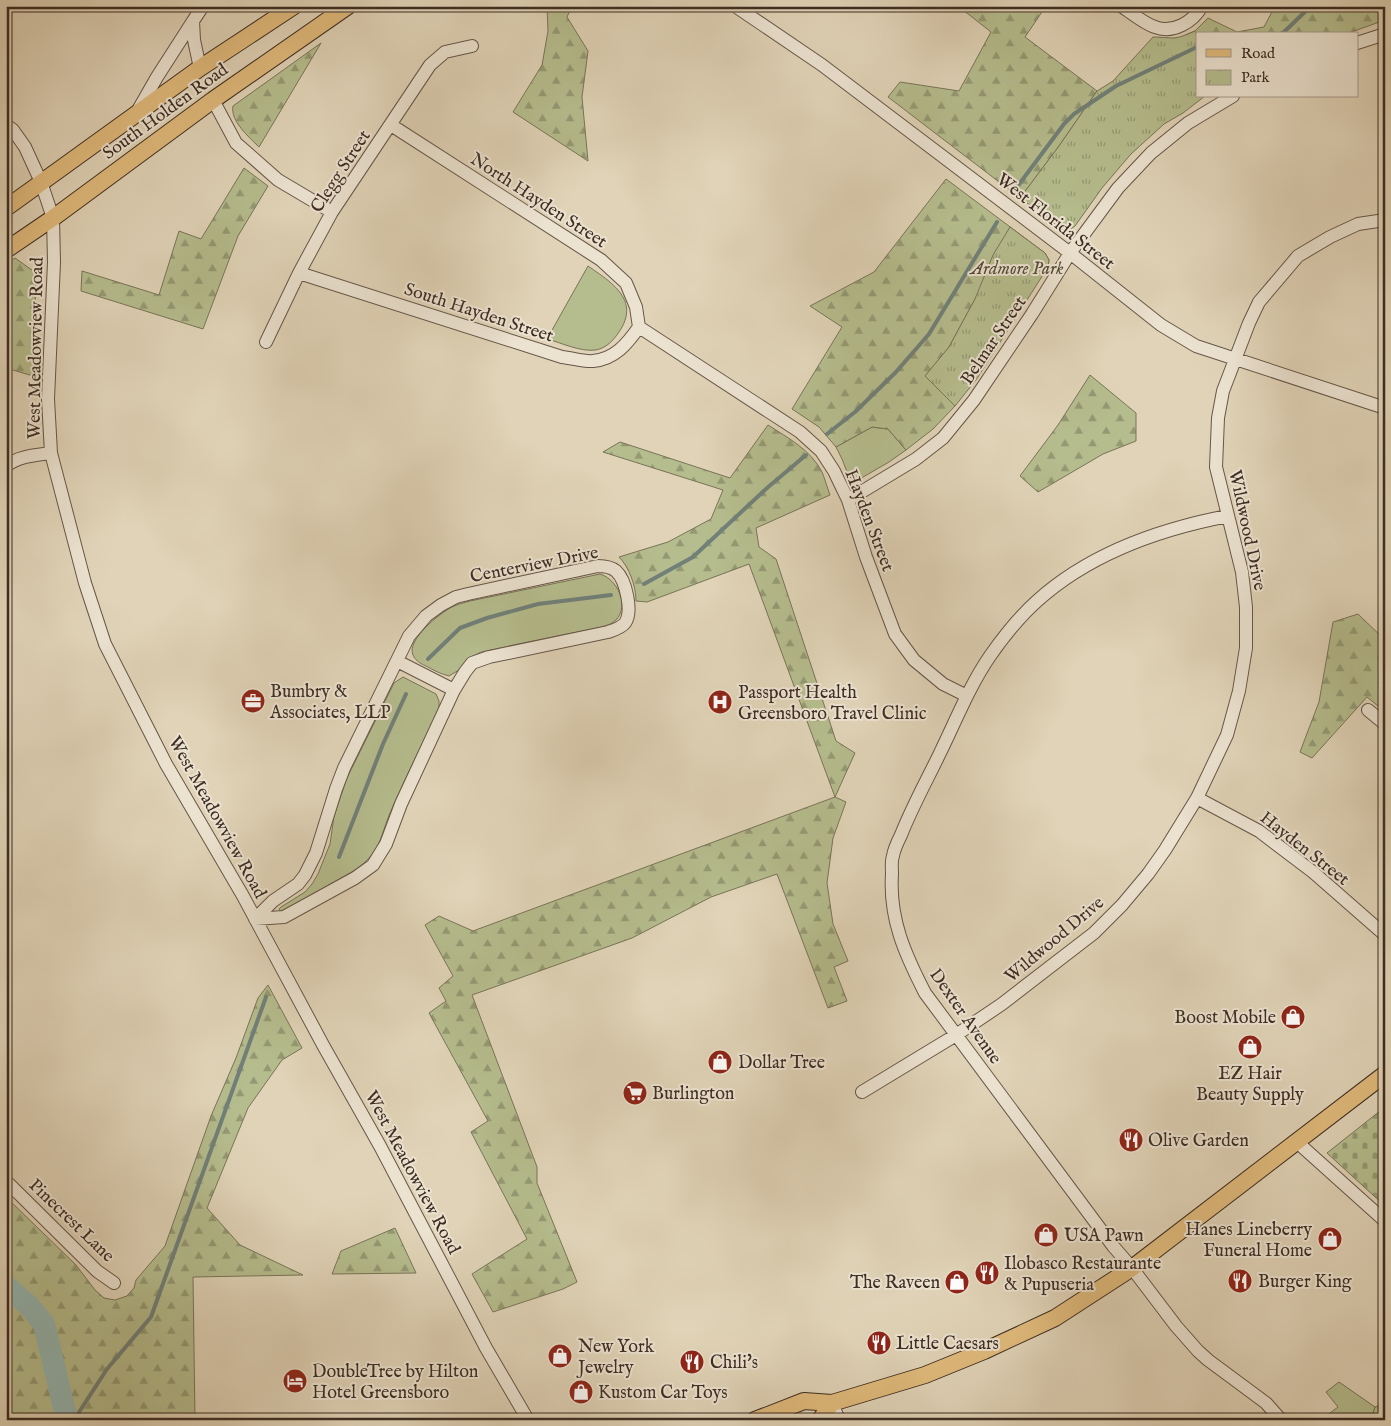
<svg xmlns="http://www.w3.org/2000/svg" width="1391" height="1426" font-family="'IM FELL English',serif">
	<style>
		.green { fill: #b5bc8d; stroke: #797458 }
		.forest { fill: url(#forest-firs); stroke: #797458 }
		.cemetery { fill: url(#cemetery-stones); stroke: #797458 }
		.park { fill: url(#park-tufts); stroke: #797458 }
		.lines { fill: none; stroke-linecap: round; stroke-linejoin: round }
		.stream { stroke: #718079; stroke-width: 4 }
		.river { stroke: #94b7b3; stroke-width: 22 }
		.minor-casing { stroke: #665648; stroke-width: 14 }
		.major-casing { stroke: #3d2d23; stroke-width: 18 }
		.minor { stroke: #ebe2d0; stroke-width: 12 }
		.major { stroke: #e0ba7c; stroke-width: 16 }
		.labels { text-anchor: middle; stroke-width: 4; stroke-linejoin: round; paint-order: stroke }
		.street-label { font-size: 18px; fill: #3d2d23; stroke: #ebe2d0 }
		.park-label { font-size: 18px; font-style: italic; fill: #554a38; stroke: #ebe2d0 }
		.poi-label { font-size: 18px; fill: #3d2d23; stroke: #ebe2d0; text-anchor: start }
	</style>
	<defs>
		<pattern id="forest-firs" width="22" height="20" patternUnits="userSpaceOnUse" patternTransform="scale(1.25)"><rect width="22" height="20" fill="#b5bc8d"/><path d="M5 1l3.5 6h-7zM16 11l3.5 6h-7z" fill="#949973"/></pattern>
		<pattern id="cemetery-stones" width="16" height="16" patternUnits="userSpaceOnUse" patternTransform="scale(1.25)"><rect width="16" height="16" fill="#b5bc8d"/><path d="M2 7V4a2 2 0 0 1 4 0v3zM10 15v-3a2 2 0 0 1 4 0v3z" fill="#949973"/></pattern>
		<pattern id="park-tufts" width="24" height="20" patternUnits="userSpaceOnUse" patternTransform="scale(1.25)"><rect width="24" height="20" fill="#b5bc8d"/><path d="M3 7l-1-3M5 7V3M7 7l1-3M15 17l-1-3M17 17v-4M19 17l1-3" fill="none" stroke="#949973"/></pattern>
	</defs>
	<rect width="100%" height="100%" fill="#e0d3b7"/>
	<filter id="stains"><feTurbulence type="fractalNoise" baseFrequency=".004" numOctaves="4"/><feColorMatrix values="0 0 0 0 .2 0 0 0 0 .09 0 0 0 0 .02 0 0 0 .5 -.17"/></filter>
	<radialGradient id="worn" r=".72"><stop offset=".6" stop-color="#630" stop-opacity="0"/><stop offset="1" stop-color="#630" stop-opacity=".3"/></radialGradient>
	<path class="green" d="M588,266C611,282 641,300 619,332C613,341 606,348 596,350C580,352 562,343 547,339Z
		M872,427L888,429L906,450L889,462L858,480L849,477L842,459L836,447Z
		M600,574C617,579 630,605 616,620C612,624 607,625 602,627L481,652L471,657L459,670L449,676C441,674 435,671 428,667C422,664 416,662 413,655C406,640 440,613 452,607C457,604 464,603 470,601Z
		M403,677L436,694L439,701V709C424,741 407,774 393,806C380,834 383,849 357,869L281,912L279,909L281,907L305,892L312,884L318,874L330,844L334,816L347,778L394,683Z
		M1339,1382L1375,1407L1371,1420H1321L1338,1407L1326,1392Z"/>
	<path class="forest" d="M547,6H572L567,17L588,51L582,97L588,161L513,112L542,65L548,31Z
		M958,6H1046L1025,37L1097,91L1059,146L1020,198L888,97L900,82L959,91L991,32Z
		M1275,6H1385V20L1346,34H1197V68L1185,35L1195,31L1208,18L1237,32L1264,27Z
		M321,43L259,147C249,137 230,121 233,106Z
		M244,168L268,186L238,236L203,329L81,291L82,271L159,295L179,231L201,239Z
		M946,179L1045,253L1049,260L1048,267L975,299L949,347L926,375L955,406L933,429L906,450L888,429L872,427L836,447L819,427L792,409L842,327L810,306L874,272Z
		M15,258L36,273L33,376L6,368V264Z
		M1090,375L1136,413V441L1103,454L1038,492L1020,476L1058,425Z
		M768,425C788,438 811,450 822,472C825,479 827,487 830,495L756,528L759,547L776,559L836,741L855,753L835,797L846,802L833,838L827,883L833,924L848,961L834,967L847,1001L828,1008L777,874L711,897L632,938L472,995L537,1167V1183L577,1282L563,1289L493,1312L472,1274L527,1239L471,1132L488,1121L429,1013L446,1001L439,988L453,976L425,925L439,916L473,931L835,797L749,564L647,602L636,601C636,586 629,567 619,557L668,542L711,519L723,490L603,452L620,442L730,478Z
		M1358,614L1385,640V699L1378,706L1367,697L1312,758L1300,752L1319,702L1333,622Z
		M268,985L302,1048L282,1060L248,1108L207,1208L240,1245L303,1275L193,1277L195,1420H20L6,1413V1197L76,1265L95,1290L104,1298L115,1300L127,1296L134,1288L136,1280L165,1246L211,1116L236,1058L258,998Z
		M395,1228L416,1273L332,1274L341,1251Z
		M1385,1403V1420H1371L1375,1407Z"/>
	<path class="cemetery" d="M1385,1107V1206L1327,1153Z"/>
	<path class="park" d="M1195,31L1197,36V96H1205L1183,113L1164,124L1131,154L1102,188L1075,226L1069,230H1063L1020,198L1059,146L1097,91L1113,81L1153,37C1161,37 1168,38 1174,38C1182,37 1188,34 1195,31Z
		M1010,227L1045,253L1049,260L1048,267L976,380L955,406L925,376L949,347L975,299L993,255Z"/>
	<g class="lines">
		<path class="stream" d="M1280,34L1284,32L1311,6
			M1017,187L1064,124L1074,114L1116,86L1197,47
			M827,434L855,412L896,372L929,334L997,222
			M644,584L693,557L767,488L806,455
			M428,659L460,628L487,618L538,604L611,595
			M339,857L383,744L406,694
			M74,1420L107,1369L151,1317L266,997"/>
		<path class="river" d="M6,1286L29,1306L44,1324L67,1420"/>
		<defs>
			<path id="minor" d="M735,6L822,65L1070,253L1161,325L1196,346L1385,408
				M1121,6C1132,13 1143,23 1155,27C1173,34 1193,22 1202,6
				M1357,43L1385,34
				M200,68L194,40L193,21L203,6
				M213,100L236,143L278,180L332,212
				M137,112L157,77L193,21
				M6,125L13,130L25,147L41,182L53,218L54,262L48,399L51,453L85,583L105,644L166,764L243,896L323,1045L380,1146L486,1348L528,1420
				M391,125L601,260L626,283L636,307L639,327
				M299,273L562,357C572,358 584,362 593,361C615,359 627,344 639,327
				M639,327L800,432L821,451L834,471L848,500L866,557L895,634L914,660L943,684L967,696
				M266,342L299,273L332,212L430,65L445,52L472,46
				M6,466C18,456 36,455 51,453
				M848,500L916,459L943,438L974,400L1032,314L1070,253L1118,188L1151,153L1188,123L1233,96
				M1228,516C1160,529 1089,554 1037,601C1019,617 1004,636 990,656C970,685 956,720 940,753C927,780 912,807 901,835C898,841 894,849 893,856C891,861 892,868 892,874C889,919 905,954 925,993L1113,1246L1132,1268L1176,1326L1198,1351L1208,1360L1266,1403L1281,1420
				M598,566C605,566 611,567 616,571C626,580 633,612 625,623C621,628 614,630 608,632L489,657L472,663L465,672L454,690L401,804L386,844L373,865L355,878L284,917L255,919L273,901L298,884L305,875L316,853L336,789L344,768L409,636L426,616L441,605L456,597L468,594Z
				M397,661L454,690
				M1368,710L1385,724
				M1197,798L1259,831L1313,872L1385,935
				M862,1092L956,1035L1002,1004L1094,933L1122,905L1148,874L1165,850L1197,798L1227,735L1239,691L1246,648V607L1242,572L1216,467L1218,418L1223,391L1249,323L1259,302L1298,256L1330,237L1358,224L1385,220
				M1297,1142L1385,1221
				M6,1181L97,1271L114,1283
				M832,1403L839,1420"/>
			<path id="major" d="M6,208L200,68L294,6
				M6,250L53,218L213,100L348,6
				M755,1420L804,1401L832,1403L925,1375L984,1351L1055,1318L1132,1268L1385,1074
				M820,1420L832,1403"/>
		</defs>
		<use href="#minor" class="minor-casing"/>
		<use href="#major" class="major-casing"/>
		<use href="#minor" class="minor"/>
		<use href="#major" class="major"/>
	</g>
	<defs>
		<symbol id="office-disc" viewBox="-11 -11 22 22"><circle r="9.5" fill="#8f2418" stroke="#ebe2d0"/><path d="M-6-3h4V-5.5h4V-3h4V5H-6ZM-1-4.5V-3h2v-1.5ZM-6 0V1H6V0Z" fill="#fff"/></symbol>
		<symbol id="hospital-disc" viewBox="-11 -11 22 22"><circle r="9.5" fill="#8f2418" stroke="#ebe2d0"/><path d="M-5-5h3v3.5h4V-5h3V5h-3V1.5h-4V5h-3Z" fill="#fff"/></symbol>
		<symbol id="shop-disc" viewBox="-11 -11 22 22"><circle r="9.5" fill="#8f2418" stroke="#ebe2d0"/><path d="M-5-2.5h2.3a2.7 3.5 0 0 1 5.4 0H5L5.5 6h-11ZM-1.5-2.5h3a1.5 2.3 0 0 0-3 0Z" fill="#fff"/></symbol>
		<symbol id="supermarket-disc" viewBox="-11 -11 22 22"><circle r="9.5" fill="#8f2418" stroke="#ebe2d0"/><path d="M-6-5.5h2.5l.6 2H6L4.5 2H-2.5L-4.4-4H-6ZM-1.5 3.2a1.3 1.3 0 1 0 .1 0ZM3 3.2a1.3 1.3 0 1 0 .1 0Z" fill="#fff"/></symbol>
		<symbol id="restaurant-disc" viewBox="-11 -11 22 22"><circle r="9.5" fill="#8f2418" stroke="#ebe2d0"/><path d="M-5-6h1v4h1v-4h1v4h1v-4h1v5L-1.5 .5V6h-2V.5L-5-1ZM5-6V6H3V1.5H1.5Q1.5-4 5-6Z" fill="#fff"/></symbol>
		<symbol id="hotel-disc" viewBox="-11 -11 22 22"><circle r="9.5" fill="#8f2418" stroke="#ebe2d0"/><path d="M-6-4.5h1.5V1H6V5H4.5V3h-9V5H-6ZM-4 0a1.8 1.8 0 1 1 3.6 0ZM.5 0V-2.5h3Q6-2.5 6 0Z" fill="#fff"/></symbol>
	</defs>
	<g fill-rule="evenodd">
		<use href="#office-disc" x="239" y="687" width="28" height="28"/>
		<use href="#hospital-disc" x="706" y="688" width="28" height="28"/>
		<use href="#shop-disc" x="1279" y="1003" width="28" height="28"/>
		<use href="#shop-disc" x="1236" y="1033" width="28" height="28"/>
		<use href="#shop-disc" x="706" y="1048" width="28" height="28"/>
		<use href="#supermarket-disc" x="621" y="1079" width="28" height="28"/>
		<use href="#restaurant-disc" x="1117" y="1126" width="28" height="28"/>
		<use href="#shop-disc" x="1032" y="1221" width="28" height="28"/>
		<use href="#shop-disc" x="1316" y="1225" width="28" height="28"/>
		<use href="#restaurant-disc" x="973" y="1259" width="28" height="28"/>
		<use href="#restaurant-disc" x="1226" y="1267" width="28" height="28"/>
		<use href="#shop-disc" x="943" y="1268" width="28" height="28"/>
		<use href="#restaurant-disc" x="865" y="1329" width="28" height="28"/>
		<use href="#shop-disc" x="546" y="1342" width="28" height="28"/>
		<use href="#restaurant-disc" x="678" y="1348" width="28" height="28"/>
		<use href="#hotel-disc" x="281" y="1367" width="28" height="28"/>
		<use href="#shop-disc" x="567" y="1378" width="28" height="28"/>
	</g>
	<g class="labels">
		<g class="street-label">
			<text transform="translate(165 111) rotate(-36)" y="6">South Holden Road</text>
			<text transform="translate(340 171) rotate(-57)" y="6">Clegg Street</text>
			<text transform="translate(539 200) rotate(33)" y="6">North Hayden Street</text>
			<text transform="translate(1056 221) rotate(38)" y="6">West Florida Street</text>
			<text transform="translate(479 312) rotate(18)" y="6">South Hayden Street</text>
			<text transform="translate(993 340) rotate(-56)" y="6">Belmar Street</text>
			<text transform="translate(35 348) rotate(-89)" y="6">West Meadowview Road</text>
			<text transform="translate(870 520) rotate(69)" y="6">Hayden Street</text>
			<text transform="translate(1248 530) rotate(78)" y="6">Wildwood Drive</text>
			<text transform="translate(534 564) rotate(-11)" y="6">Centerview Drive</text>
			<text transform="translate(218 817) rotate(61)" y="6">West Meadowview Road</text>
			<text transform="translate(1305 848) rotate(38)" y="6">Hayden Street</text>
			<text transform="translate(1054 939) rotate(-40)" y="6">Wildwood Drive</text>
			<text transform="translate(966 1016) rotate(55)" y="6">Dexter Avenue</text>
			<text transform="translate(413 1172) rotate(62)" y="6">West Meadowview Road</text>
			<text transform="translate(72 1220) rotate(44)" y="6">Pinecrest Lane</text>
		</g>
		<g class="park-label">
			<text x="1017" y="274">Ardmore Park</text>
		</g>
		<g class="poi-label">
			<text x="270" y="697">Bumbry &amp;<tspan x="270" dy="21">Associates, LLP</tspan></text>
			<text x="738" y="698">Passport Health<tspan x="738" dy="21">Greensboro Travel Clinic</tspan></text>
			<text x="1276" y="1023" text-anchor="end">Boost Mobile</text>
			<text x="738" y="1068">Dollar Tree</text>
			<text x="1250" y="1079" text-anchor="middle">EZ Hair<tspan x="1250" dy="21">Beauty Supply</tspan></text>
			<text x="652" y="1099">Burlington</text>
			<text x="1148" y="1146">Olive Garden</text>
			<text x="1312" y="1235" text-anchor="end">Hanes Lineberry<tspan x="1312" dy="21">Funeral Home</tspan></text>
			<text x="1064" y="1241">USA Pawn</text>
			<text x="1004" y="1269">Ilobasco Restaurante<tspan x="1004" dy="21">&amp; Pupuseria</tspan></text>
			<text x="1258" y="1287">Burger King</text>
			<text x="940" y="1288" text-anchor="end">The Raveen</text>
			<text x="896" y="1349">Little Caesars</text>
			<text x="578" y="1352">New York<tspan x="578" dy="21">Jewelry</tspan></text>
			<text x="710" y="1368">Chili's</text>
			<text x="312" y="1377">DoubleTree by Hilton<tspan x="312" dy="21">Hotel Greensboro</tspan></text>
			<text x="598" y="1398">Kustom Car Toys</text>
		</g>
	</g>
	<rect width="1391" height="1426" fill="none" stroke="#e0d3b7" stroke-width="25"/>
	<rect x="8" y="8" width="1376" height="1411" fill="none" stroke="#3d2d23" stroke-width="2.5"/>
	<rect x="12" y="12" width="1366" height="1401" fill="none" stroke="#3d2d23"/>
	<rect x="1196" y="32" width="162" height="65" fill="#ebe2d0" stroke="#a59a8b"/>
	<rect x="1206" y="49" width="25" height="8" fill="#e0ba7c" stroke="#a59a8b"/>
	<text x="1241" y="58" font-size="15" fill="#3d2d23">Road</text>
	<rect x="1206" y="70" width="25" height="15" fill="url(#park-tufts)" stroke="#a59a8b"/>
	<text x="1241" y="82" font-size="15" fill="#3d2d23">Park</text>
	<rect width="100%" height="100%" filter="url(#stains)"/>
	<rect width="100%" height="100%" fill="url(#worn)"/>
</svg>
